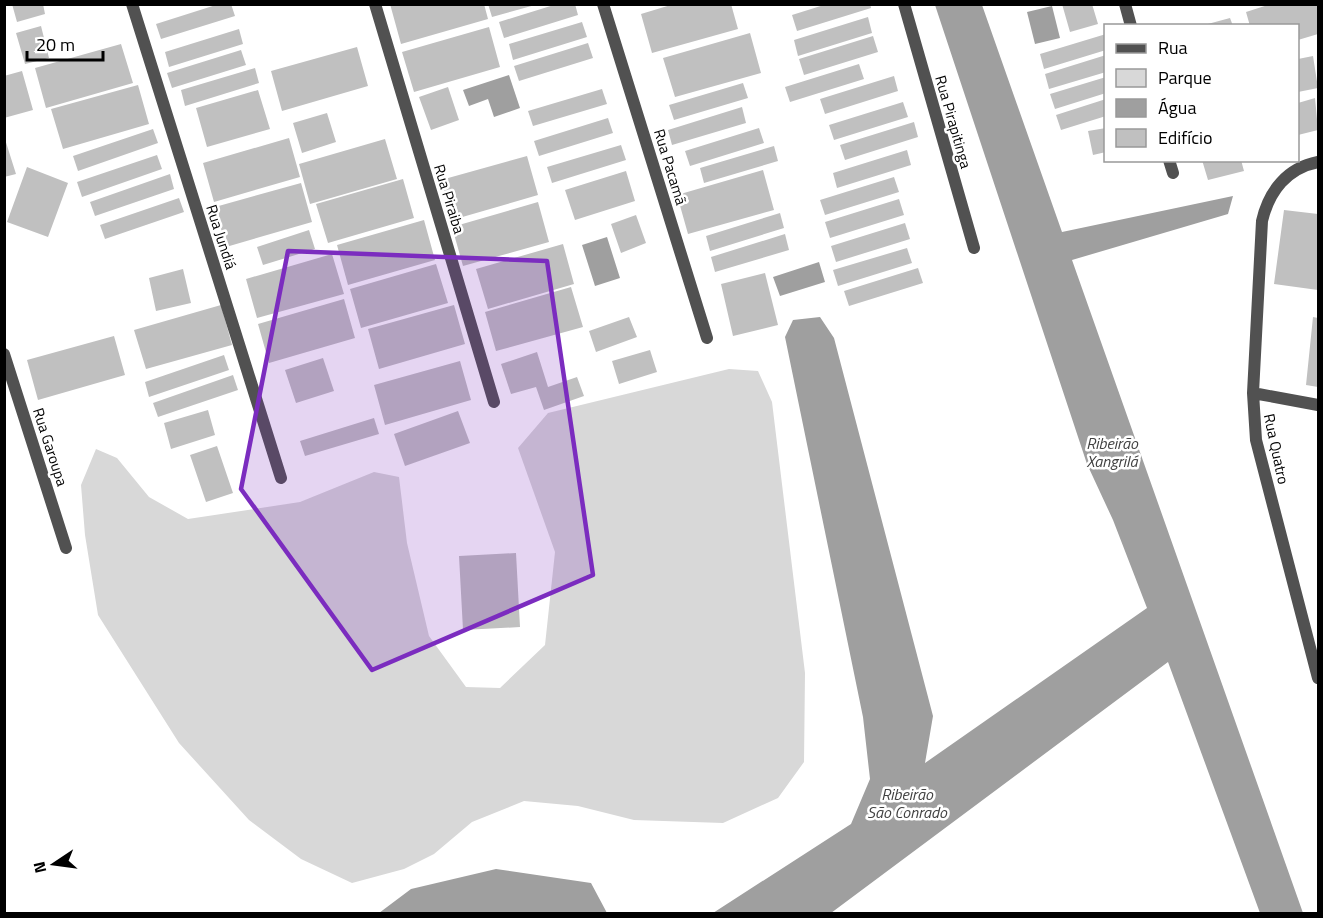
<svg xmlns="http://www.w3.org/2000/svg" width="1323" height="918" font-family="'Titillium Web',sans-serif">
	<style>
		.green { fill: #d8d8d8 }
		.water { fill: #9f9f9f }
		.building { fill: #c0c0c0 }
		.lines { fill: none; stroke-linecap: round; stroke-linejoin: round }
		.street { stroke: #515151; stroke-width: 12 }
		.marked { fill: #7b2cbf; fill-opacity: 0.2; stroke: #7b2cbf; stroke-width: 4.5; stroke-linejoin: round }
		.labels { text-anchor: middle; stroke-width: 5; stroke-linejoin: round; paint-order: stroke }
		.street-label { font-size: 15px; fill: #000; stroke: #fff }
		.water-label { font-size: 16px; font-style: italic; fill: #404040; stroke: #fff }
	</style>
	<rect width="100%" height="100%" fill="#fff"/>
	<path class="green" d="M729,369L758,371L772,402L805,673L804,762L778,798L723,823L634,820L578,806L524,801L472,822L434,854L404,869L352,883L301,859L249,820L179,743L98,615L85,535L81,485L96,449L117,458L149,497L188,519L300,502L374,472L399,477L407,543L429,636L466,687L500,688L545,645L555,552L518,448L548,413Z"/>
	<path class="water" d="M935,5H982L1062,232L1233,196L1228,214L1072,260L1303,913H1260L1168,662L831,913H713L851,824L870,779L863,717L785,337L793,320L820,317L834,338L933,716L925,763L1147,608L1113,520L1087,464Z
		M1052,6L1060,38L1035,44L1027,12Z
		M509,75L520,108L494,117L488,99L469,106L463,90Z
		M607,237L620,278L595,286L582,245Z
		M819,262L825,282L780,296L773,277Z
		M496,869L591,883L607,913H379L411,889Z"/>
	<path class="building" d="M12,4H43L45,14L17,22Z
		M219,4H231L235,16L161,39L156,24Z
		M390,4H484L488,19L401,44Z
		M488,4H535V5L492,17Z
		M557,4H575L578,15L504,38L499,22Z
		M674,4H731L738,29L652,53L641,14Z
		M827,4H870L871,8L797,31L792,15Z
		M1062,4H1092L1098,24L1070,32Z
		M1271,4H1318V34L1298,40V26H1250L1246,12Z
		M868,17L872,33L798,56L794,40Z
		M1230,18L1233,26H1204V25Z
		M582,22L587,37L513,60L509,44Z
		M41,26L49,58L25,64L16,33Z
		M489,27L500,67L414,92L402,52Z
		M239,29L243,44L169,67L165,52Z
		M750,33L761,73L675,97L663,58Z
		M1106,34V50L1044,69L1040,54Z
		M873,36L878,52L804,75L799,59Z
		M588,43L593,58L519,81L514,66Z
		M121,44L133,83L46,108L35,68Z
		M357,47L368,86L282,111L271,71Z
		M241,50L246,65L172,88L167,73Z
		M1106,55V72L1049,89L1045,74Z
		M1313,56L1318,88L1298,92V59Z
		M859,64L864,79L790,102L785,87Z
		M255,68L259,83L185,106L181,90Z
		M22,71L33,110L4,118V76Z
		M894,76L898,91L825,114L820,99Z
		M1106,77V93L1055,109L1050,94Z
		M743,83L748,98L674,120L669,105Z
		M138,85L149,124L63,149L51,109Z
		M448,87L459,120L431,130L419,97Z
		M602,89L607,104L533,126L528,111Z
		M258,90L270,129L207,147L196,108Z
		M1315,98L1318,130L1298,135V103Z
		M1106,99V116L1061,130L1056,115Z
		M903,102L908,117L834,140L829,125Z
		M742,107L746,123L672,145L668,130Z
		M327,113L336,142L302,153L293,123Z
		M608,118L613,133L539,156L534,141Z
		M914,122L918,137L845,160L840,145Z
		M759,128L764,143L690,166L685,151Z
		M1106,128V152L1093,155L1088,131Z
		M153,129L158,143L78,171L73,156Z
		M4,136L16,174L4,177Z
		M289,138L300,177L214,202L203,163Z
		M385,139L397,179L310,204L299,164Z
		M621,145L626,160L552,183L547,167Z
		M774,146L778,161L704,183L700,168Z
		M907,150L911,165L837,188L833,173Z
		M157,155L162,169L82,197L77,182Z
		M527,156L538,195L452,220L441,180Z
		M1202,160H1241L1244,171L1208,180Z
		M27,167L68,183L48,237L7,222Z
		M763,170L774,210L688,234L677,195Z
		M626,171L635,201L575,220L565,190Z
		M170,174L174,189L95,216L90,202Z
		M894,177L899,192L825,215L820,200Z
		M403,179L414,218L328,243L316,204Z
		M301,183L312,222L226,247L215,207Z
		M179,198L184,212L105,239L100,225Z
		M899,199L904,215L830,238L825,222Z
		M538,202L549,242L463,266L452,227Z
		M1284,210L1318,214V290L1274,284Z
		M780,213L784,228L710,251L706,236Z
		M636,215L646,243L621,253L611,224Z
		M424,220L435,260L348,285L337,245Z
		M905,223L910,239L836,262L831,246Z
		M309,230L315,249L263,265L257,247Z
		M785,234L789,250L715,272L711,257Z
		M563,244L574,284L488,309L476,269Z
		M907,248L912,263L838,286L833,270Z
		M332,254L344,294L257,318L246,279Z
		M436,264L448,303L361,328L350,289Z
		M918,268L923,283L849,306L844,291Z
		M183,269L191,303L156,311L149,278Z
		M765,273L778,325L733,336L721,284Z
		M571,287L583,327L496,351L485,312Z
		M344,299L355,338L269,363L258,324Z
		M221,305L232,345L146,369L134,330Z
		M454,305L465,344L379,369L368,329Z
		M629,317L637,337L596,352L589,331Z
		M1313,317L1318,318V387L1306,385Z
		M114,336L125,375L38,400L27,360Z
		M650,350L657,372L619,384L612,361Z
		M537,352L548,387L577,377L584,396L544,410L536,387L511,394L501,364Z
		M224,355L229,370L149,397L145,382Z
		M323,358L334,391L296,403L285,370Z
		M460,361L471,400L385,425L374,385Z
		M233,375L238,390L158,417L153,403Z
		M208,410L215,435L171,449L164,423Z
		M458,411L470,443L405,466L394,434Z
		M374,418L379,434L305,456L300,441Z
		M217,446L233,493L206,502L190,455Z
		M516,553L520,627L463,630L459,556Z"/>
	<g class="lines">
		<path class="street" d="M132,4L281,478
			M375,4L494,402
			M603,4L707,338
			M904,4L974,248
			M1125,4L1131,26
			M1169,160L1173,173
			M1318,162C1287,168 1269,191 1262,221L1253,393L1256,440L1318,678
			M4,354L66,548
			M1253,393L1318,405"/>
	</g>
	<path class="marked" d="M288,251L547,261L593,575L372,670L241,489Z"/>
	<g class="labels">
		<g class="street-label">
			<text transform="translate(953 122) rotate(74)" y="5">Rua Pirapitinga</text>
			<text transform="translate(670 167) rotate(73)" y="5">Rua Pacamã</text>
			<text transform="translate(449 199) rotate(73)" y="5">Rua Piraiba</text>
			<text transform="translate(221 237) rotate(72)" y="5">Rua Jundiá</text>
			<text transform="translate(50 447) rotate(72)" y="5">Rua Garoupa</text>
			<text transform="translate(1276 449) rotate(78)" y="5">Rua Quatro</text>
		</g>
		<g class="water-label">
			<text x="1112" y="449">Ribeirão<tspan x="1112" dy="18">Xangrilá</tspan></text>
			<text x="907" y="800">Ribeirão<tspan x="907" dy="18">São Conrado</tspan></text>
		</g>
	</g>
	<rect width="1323" height="918" fill="none" stroke="#000000" stroke-width="12"/>
	<rect x="1104" y="24" width="195" height="138" fill="#ffffff" stroke="#999999" stroke-width="1.5"/>
	<rect x="1116" y="44" width="30" height="9" fill="#515151" stroke="#999999" stroke-width="1.5"/>
	<text x="1158" y="54" font-size="18" fill="#000000">Rua</text>
	<rect x="1116" y="69" width="30" height="18" fill="#d8d8d8" stroke="#999999" stroke-width="1.5"/>
	<text x="1158" y="84" font-size="18" fill="#000000">Parque</text>
	<rect x="1116" y="99" width="30" height="18" fill="#9f9f9f" stroke="#999999" stroke-width="1.5"/>
	<text x="1158" y="114" font-size="18" fill="#000000">Água</text>
	<rect x="1116" y="129" width="30" height="18" fill="#c0c0c0" stroke="#999999" stroke-width="1.5"/>
	<text x="1158" y="144" font-size="18" fill="#000000">Edifício</text>
	<g transform="translate(54 864) rotate(257)" stroke="#ffffff" stroke-width="4.5" paint-order="stroke">
	<path d="M0-4.5L10 22L0 15L-10 22Z" fill="#000000"/>
	<text y="-9" font-size="16" font-weight="bold" text-anchor="middle" fill="#000000">N</text>
	</g>
	<path d="M27 51v9h76v-9" fill="none" stroke="#000000" stroke-width="3"/>
	<text x="36" y="51" font-size="18" fill="#000000" stroke="#ffffff" stroke-width="4.5" paint-order="stroke">20 m</text>
</svg>
